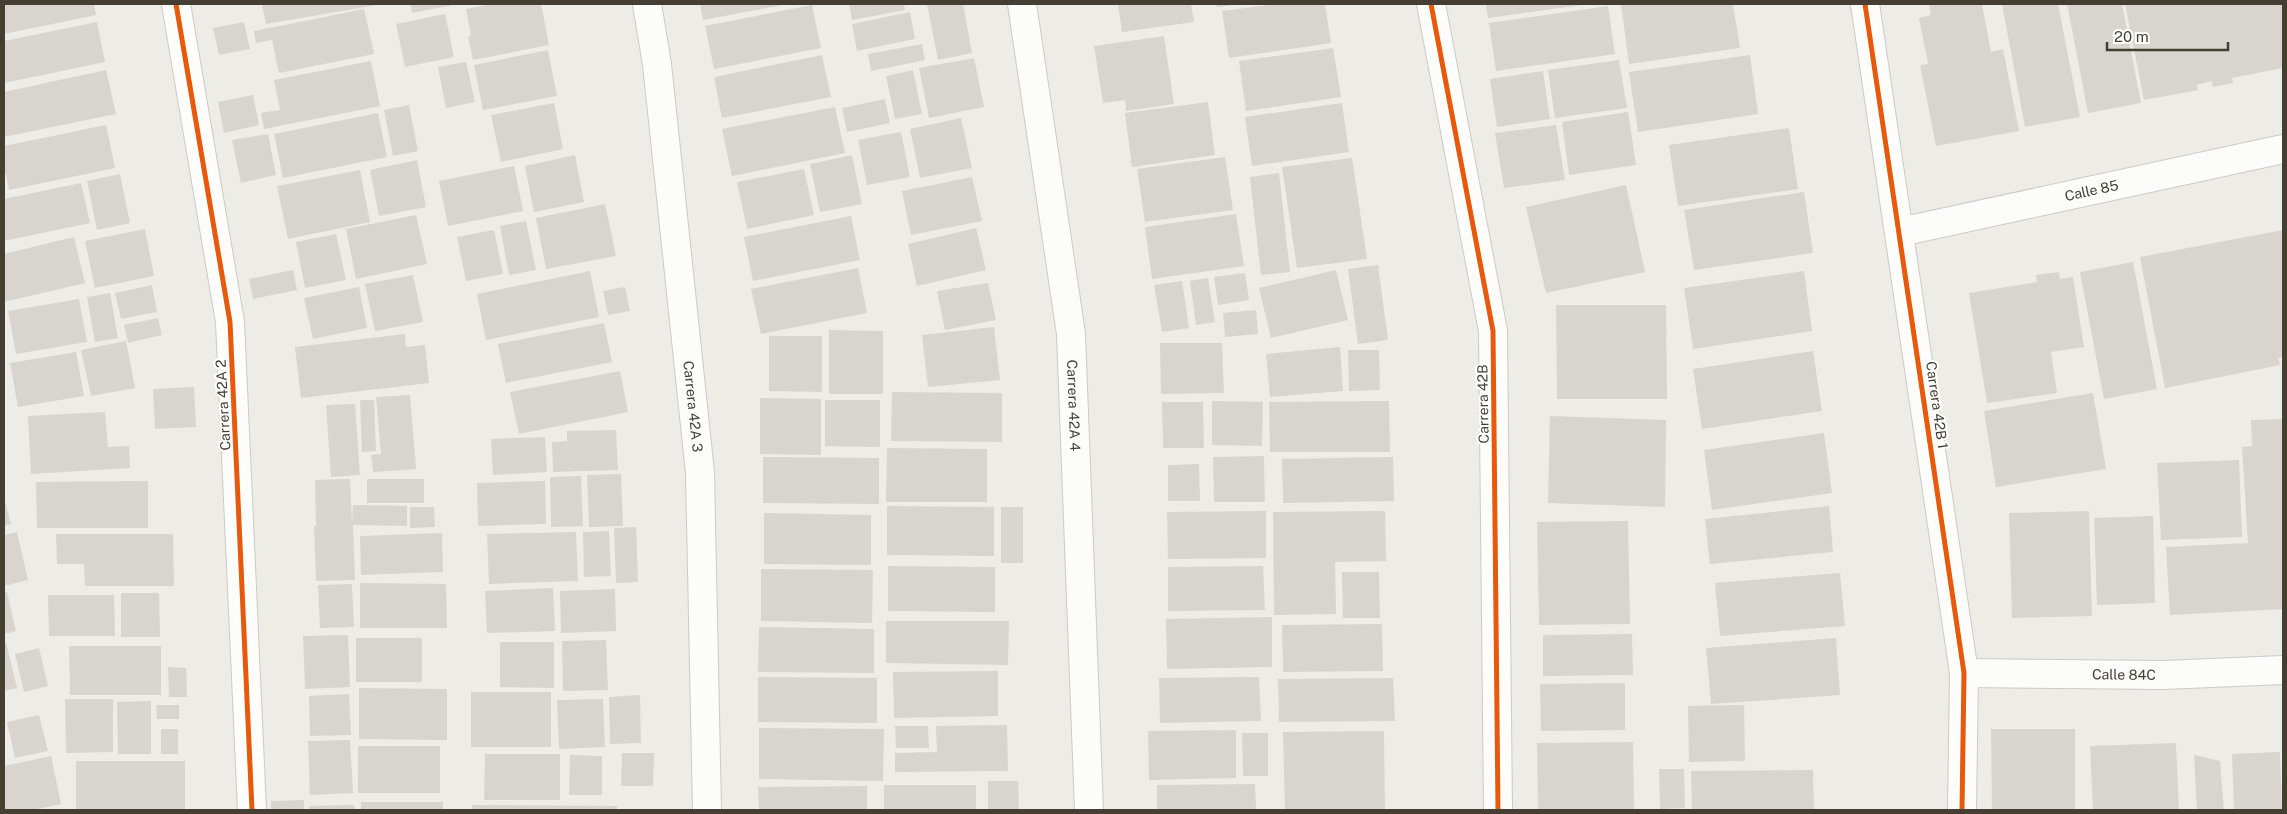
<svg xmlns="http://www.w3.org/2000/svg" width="2287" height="814" font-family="'Public Sans',sans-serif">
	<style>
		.building { fill: #d8d5ce }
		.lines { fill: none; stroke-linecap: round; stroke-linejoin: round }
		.minor-casing { stroke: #cccac4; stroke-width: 30 }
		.minor { stroke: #fcfcfb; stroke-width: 28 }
		.cycleway-casing { stroke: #fff; stroke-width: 8 }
		.cycleway { stroke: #e8590c; stroke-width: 5 }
		.labels { text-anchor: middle; stroke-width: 4; stroke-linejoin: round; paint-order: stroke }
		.street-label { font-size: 14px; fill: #443e33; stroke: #fff }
	</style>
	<rect width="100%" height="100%" fill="#eeece6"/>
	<path class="building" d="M4,4H94L96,15L4,34Z
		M262,4H377V5L266,24Z
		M410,4H453V5L412,13Z
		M493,4H541L549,45L473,60L468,37L471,36L466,9Z
		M700,4H783V5L703,20Z
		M849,4H904L905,10L852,20Z
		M927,4H963L972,53L938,60Z
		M1118,4H1191L1194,22L1122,32Z
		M1216,4H1234V5L1217,7Z
		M1276,4H1325L1331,43L1229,58L1222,11Z
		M1486,4H1582V5L1488,18Z
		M1621,4H1733L1740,48L1629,64Z
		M1929,4H1982L1991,52L2003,49L2019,131L1936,146L1920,65L1928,64L1919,18L1931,15Z
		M2002,4H2058L2080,117L2025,127Z
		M2067,4H2122L2141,103L2088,113Z
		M2125,4H2283V68L2232,78L2233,83L2213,87L2212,81L2197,85L2198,90L2144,100Z
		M812,5L821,48L714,69L705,26Z
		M1608,6L1615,54L1496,71L1489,23Z
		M364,9L374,54L279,73L272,40L256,43L254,31Z
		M910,12L915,39L857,51L852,24Z
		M445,14L454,57L405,67L396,24Z
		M97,22L105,62L4,83V41Z
		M244,22L250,49L219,55L213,28Z
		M1164,36L1174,104L1126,111L1125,100L1103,103L1094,46Z
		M922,44L925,60L871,71L868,54Z
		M1333,48L1341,97L1246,111L1239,61Z
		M548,50L557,96L483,110L474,65Z
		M822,55L831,97L722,118L714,77Z
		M1750,55L1758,114L1638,132L1629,72Z
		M974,58L984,107L929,118L919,68Z
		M1619,60L1627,108L1555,118L1548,70Z
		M371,61L380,106L264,129L261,113L280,110L274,80Z
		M466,62L475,102L446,108L438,67Z
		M106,70L116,114L4,137V92Z
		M913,70L922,114L895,119L886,76Z
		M1543,71L1550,119L1497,127L1490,79Z
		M253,95L259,125L224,133L218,102Z
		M885,99L890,123L847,132L842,108Z
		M1208,102L1215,155L1132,167L1125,113Z
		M554,103L563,149L501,162L491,115Z
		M1342,103L1349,152L1252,166L1245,117Z
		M409,105L418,151L393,156L384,110Z
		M835,107L845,153L732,176L722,129Z
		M1628,112L1636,165L1569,175L1562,122Z
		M378,113L387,157L283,178L274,134Z
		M961,118L972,168L920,178L910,129Z
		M106,125L115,168L9,190L6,174H4V146Z
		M1556,125L1565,180L1504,188L1495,133Z
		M1789,128L1798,189L1678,206L1669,145Z
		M901,132L910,177L867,185L858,140Z
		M268,134L276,175L241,183L232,140Z
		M575,155L584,202L534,212L525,166Z
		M852,155L862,204L820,212L810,164Z
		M1225,157L1233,210L1145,222L1137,169Z
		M1352,158L1367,259L1297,268L1282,167Z
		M417,160L426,207L379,216L370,170Z
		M514,166L523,211L448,226L439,181Z
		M804,169L814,215L747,229L737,182Z
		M360,170L370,222L288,239L277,186Z
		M1279,173L1290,272L1261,275L1250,177Z
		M120,174L130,223L97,230L87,181Z
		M972,177L982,221L911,235L902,191Z
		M81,183L90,223L4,241V199Z
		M1626,185L1645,272L1546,293L1526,207Z
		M1804,192L1813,253L1694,270L1684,210Z
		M605,204L616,256L546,269L536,218Z
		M1236,214L1244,266L1152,279L1145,227Z
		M416,215L427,264L356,279L346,229Z
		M851,216L860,260L753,281L744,237Z
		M526,221L536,270L509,275L500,226Z
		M976,228L986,270L917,286L908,244Z
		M145,229L154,276L95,288L85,241Z
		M494,230L503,274L466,281L457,237Z
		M2283,230V357L2278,358L2280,365L2165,388L2140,257Z
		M336,234L346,280L305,288L296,242Z
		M74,237L85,283L4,302V254Z
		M2133,262L2157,389L2104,399L2080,272Z
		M1378,265L1388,340L1358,344L1348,269Z
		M858,268L867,313L761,334L751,289Z
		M293,270L297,290L253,299L249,279Z
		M1336,270L1348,320L1271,338L1259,288Z
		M590,271L599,317L486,340L477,294Z
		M1804,271L1812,331L1693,349L1684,288Z
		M2059,272L2060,279L2073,277L2084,347L2051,352L2057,393L1987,403L1969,293L2037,282L2036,275Z
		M1245,273L1249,300L1218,305L1214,277Z
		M413,275L423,322L375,331L365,284Z
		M1208,278L1215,322L1196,325L1190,281Z
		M1182,281L1189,328L1162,332L1154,285Z
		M988,283L996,320L945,330L937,291Z
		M152,285L157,312L121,319L115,293Z
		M359,287L367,328L313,339L304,298Z
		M625,287L630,311L608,315L603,291Z
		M110,293L118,338L95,342L87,297Z
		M79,299L87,342L16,354L8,311Z
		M1556,305H1666L1667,399H1557Z
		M1256,310L1258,334L1225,337L1223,313Z
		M158,318L162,335L128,343L124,325Z
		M604,323L612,362L506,383L498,344Z
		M994,327L1000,380L928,387L922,335Z
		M829,330L883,331V394H829Z
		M405,334L406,347L425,345L429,383L301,398L295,347Z
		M769,336H822V392L769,391Z
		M126,341L135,388L91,396L81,350Z
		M1160,343H1222L1224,393L1161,394Z
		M1340,347L1343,391L1270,397L1266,354Z
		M1348,350H1379L1380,390L1349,391Z
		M1813,351L1822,411L1702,429L1693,369Z
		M76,352L84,396L18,407L10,363Z
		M620,371L628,412L519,434L510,392Z
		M194,387L196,427L155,429L153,389Z
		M892,392L1002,393V442L891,441Z
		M2093,393L2106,469L1996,487L1984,411Z
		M410,395L416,469L373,472L371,455L381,454L376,397Z
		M760,398L821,399V455L760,454Z
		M360,400H374L376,451L362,452Z
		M825,400H880V447L825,446Z
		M1212,401L1263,402L1262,446L1212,445Z
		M1389,401L1390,452H1270L1269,402Z
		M1162,402H1203L1204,448H1163Z
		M355,404L360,475L331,477L326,405Z
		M105,412L108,447L129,446L130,468L31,474L28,416Z
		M1550,416L1666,420L1665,507L1548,503Z
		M2283,419V609L2170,615L2166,547L2248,543L2242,447L2252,446L2251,420Z
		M616,430L618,470L553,472L552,442L567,441V431Z
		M1824,433L1832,493L1712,510L1704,450Z
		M545,437L547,472L493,475L491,439Z
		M887,448L987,449V502H886Z
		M1264,456L1265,502H1214L1213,457Z
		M763,457L879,458V504L763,503Z
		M1393,457L1394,501L1283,503L1282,459Z
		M2239,460L2242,537L2161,540L2157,463Z
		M1199,464L1200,501H1168V465Z
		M621,474L623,526L589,527L587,475Z
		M581,476L583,526L551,527L550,477Z
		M350,479L352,525L353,505L407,506V526L353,525L355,580L316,581L314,526H316L315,480Z
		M367,479H424V503H367Z
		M148,481V528H37L36,482Z
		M545,481L546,524L478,526L477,483Z
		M4,497L11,524L4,526Z
		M887,506L994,507V556L887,555Z
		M1829,506L1833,552L1710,564L1705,519Z
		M410,507H434L435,527L410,528Z
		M1001,507H1023V563H1001Z
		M1266,511V558L1168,559L1167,512Z
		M1385,511L1386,561L1335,562L1336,614L1274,615L1273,512Z
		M2089,511L2092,616L2012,618L2009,513Z
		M764,513L871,515V565L764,564Z
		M2153,516L2155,603L2097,605L2094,518Z
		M1628,521L1630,624L1539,625L1537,522Z
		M636,527L638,582L616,583L614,528Z
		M609,531L611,576L584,577L583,532Z
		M17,532L28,580L4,586V535Z
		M576,532L578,581L489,584L487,534Z
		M442,533L443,572L361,575L360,536Z
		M56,534H173L174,586H85L84,564H57Z
		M888,566L995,567V612L888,611Z
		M1263,566L1265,610L1168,611V567Z
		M761,569L873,570L872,623L761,621Z
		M1342,572H1379L1380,618H1343Z
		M1840,573L1845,626L1720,636L1715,583Z
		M360,583L446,584L447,628H360Z
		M352,584L354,627L320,628L318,585Z
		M553,588L555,631L487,633L485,591Z
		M615,589L616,631L561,633L560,591Z
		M4,592H7L16,631L4,634Z
		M121,593H159L160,637H121Z
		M48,595H114L115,636H49Z
		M1272,617V667L1167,669L1166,619Z
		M886,621H1009L1008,665L886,663Z
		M1382,624L1383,671L1283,672L1282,625Z
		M759,627L874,629V673L758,672Z
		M1632,634L1633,675L1543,676V635Z
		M348,635L350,687L305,689L303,636Z
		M356,638H422V682H356Z
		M1836,638L1840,695L1711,704L1706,648Z
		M606,640L608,690L563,691L562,641Z
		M4,642H6L17,688L4,691Z
		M500,642H554V688L500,687Z
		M69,646H161V695H70Z
		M39,648L48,686L24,692L15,654Z
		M168,667L186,668L187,697H169Z
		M998,671V716L894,718L893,672Z
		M758,677L877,678V723L758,722Z
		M1259,677L1261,721L1160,723L1159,678Z
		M1393,678L1395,721L1279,722L1278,679Z
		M1625,683V730L1541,731L1540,684Z
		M359,688L447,689V740L359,739Z
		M471,692H551V747H471Z
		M349,694L351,735L310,736L309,696Z
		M640,695L641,743L610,744L609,697Z
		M65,699H113V752L66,753Z
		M603,699L605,747L559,749L557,700Z
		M151,701V754H118L117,702Z
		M156,705H179V719H157Z
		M1744,705L1745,761L1689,762L1688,706Z
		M39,715L48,751L15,758L7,722Z
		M1007,725L1008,771L895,772V753L937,752L936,726Z
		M895,726H928L929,748H896Z
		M759,728L884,729L883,781L759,779Z
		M161,729H178V754H161Z
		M1991,729H2075V810H1992Z
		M1236,730V778L1149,780L1148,731Z
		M1384,731L1385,810H1285L1283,732Z
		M1242,733H1268V776H1243Z
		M350,740L353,793L310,795L308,741Z
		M1633,742L1634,810H1538L1537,743Z
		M2176,743L2179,810H2093L2090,746Z
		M358,746H440V793H358Z
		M2280,752L2282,810H2234L2232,754Z
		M622,753H654L653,786H621Z
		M485,754H560V800H484Z
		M570,755L602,756V795H569Z
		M2194,755L2220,761L2224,810H2197Z
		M51,756L61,804L33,810H4V766Z
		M76,761H185V810H76Z
		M1659,769H1684L1685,808L1660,809Z
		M1813,770L1814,810H1692L1691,771Z
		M988,781H1018L1019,810H988Z
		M1255,784L1256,810H1157V785Z
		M884,785H976V810H884Z
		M867,786V810H759L758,787Z
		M304,800V810H271V801Z
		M361,802H443V810H361Z
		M354,805L355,810H309V806Z
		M472,805L617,806V810H472Z"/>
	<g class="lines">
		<defs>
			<g id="minor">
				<path d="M176,4L230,322L252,810"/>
				<path id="s1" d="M647,4L657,64L700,473L707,810"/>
				<path id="s2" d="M1022,4L1071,334L1089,810"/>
				<path d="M1431,4L1493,331L1498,810"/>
				<path d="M1865,4L1964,673L1962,810"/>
				<path id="s3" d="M1900,232L2283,149"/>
				<path id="s4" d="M1964,673L2163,675L2283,670"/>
			</g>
		</defs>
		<use href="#minor" class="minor-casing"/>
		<use href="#minor" class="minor"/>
		<defs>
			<path id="cycleway" d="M176,4L230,322L252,810
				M1431,4L1493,331L1498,810
				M1865,4L1964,673L1962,810"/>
		</defs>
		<use href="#cycleway" class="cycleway-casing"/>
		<use href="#cycleway" class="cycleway"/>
	</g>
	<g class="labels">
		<g class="street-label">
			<text dy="5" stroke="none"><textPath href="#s3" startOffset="196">Calle 85</textPath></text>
			<text transform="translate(1483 404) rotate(-91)" y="5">Carrera 42B</text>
			<text transform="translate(223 405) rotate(-93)" y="5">Carrera 42A 2</text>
			<text dy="5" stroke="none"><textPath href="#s2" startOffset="405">Carrera 42A 4</textPath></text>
			<text transform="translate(1937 405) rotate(82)" y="5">Carrera 42B 1</text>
			<text dy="5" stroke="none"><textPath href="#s1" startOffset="405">Carrera 42A 3</textPath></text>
			<text dy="5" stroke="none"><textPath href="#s4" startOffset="160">Calle 84C</textPath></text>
		</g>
	</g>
	<rect width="2287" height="814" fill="none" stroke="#443e33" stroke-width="10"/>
	<path d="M2107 42v8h121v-8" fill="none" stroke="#443e33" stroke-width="2.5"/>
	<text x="2114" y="42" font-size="15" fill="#443e33" stroke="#ffffff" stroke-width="4" paint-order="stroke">20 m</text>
</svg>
